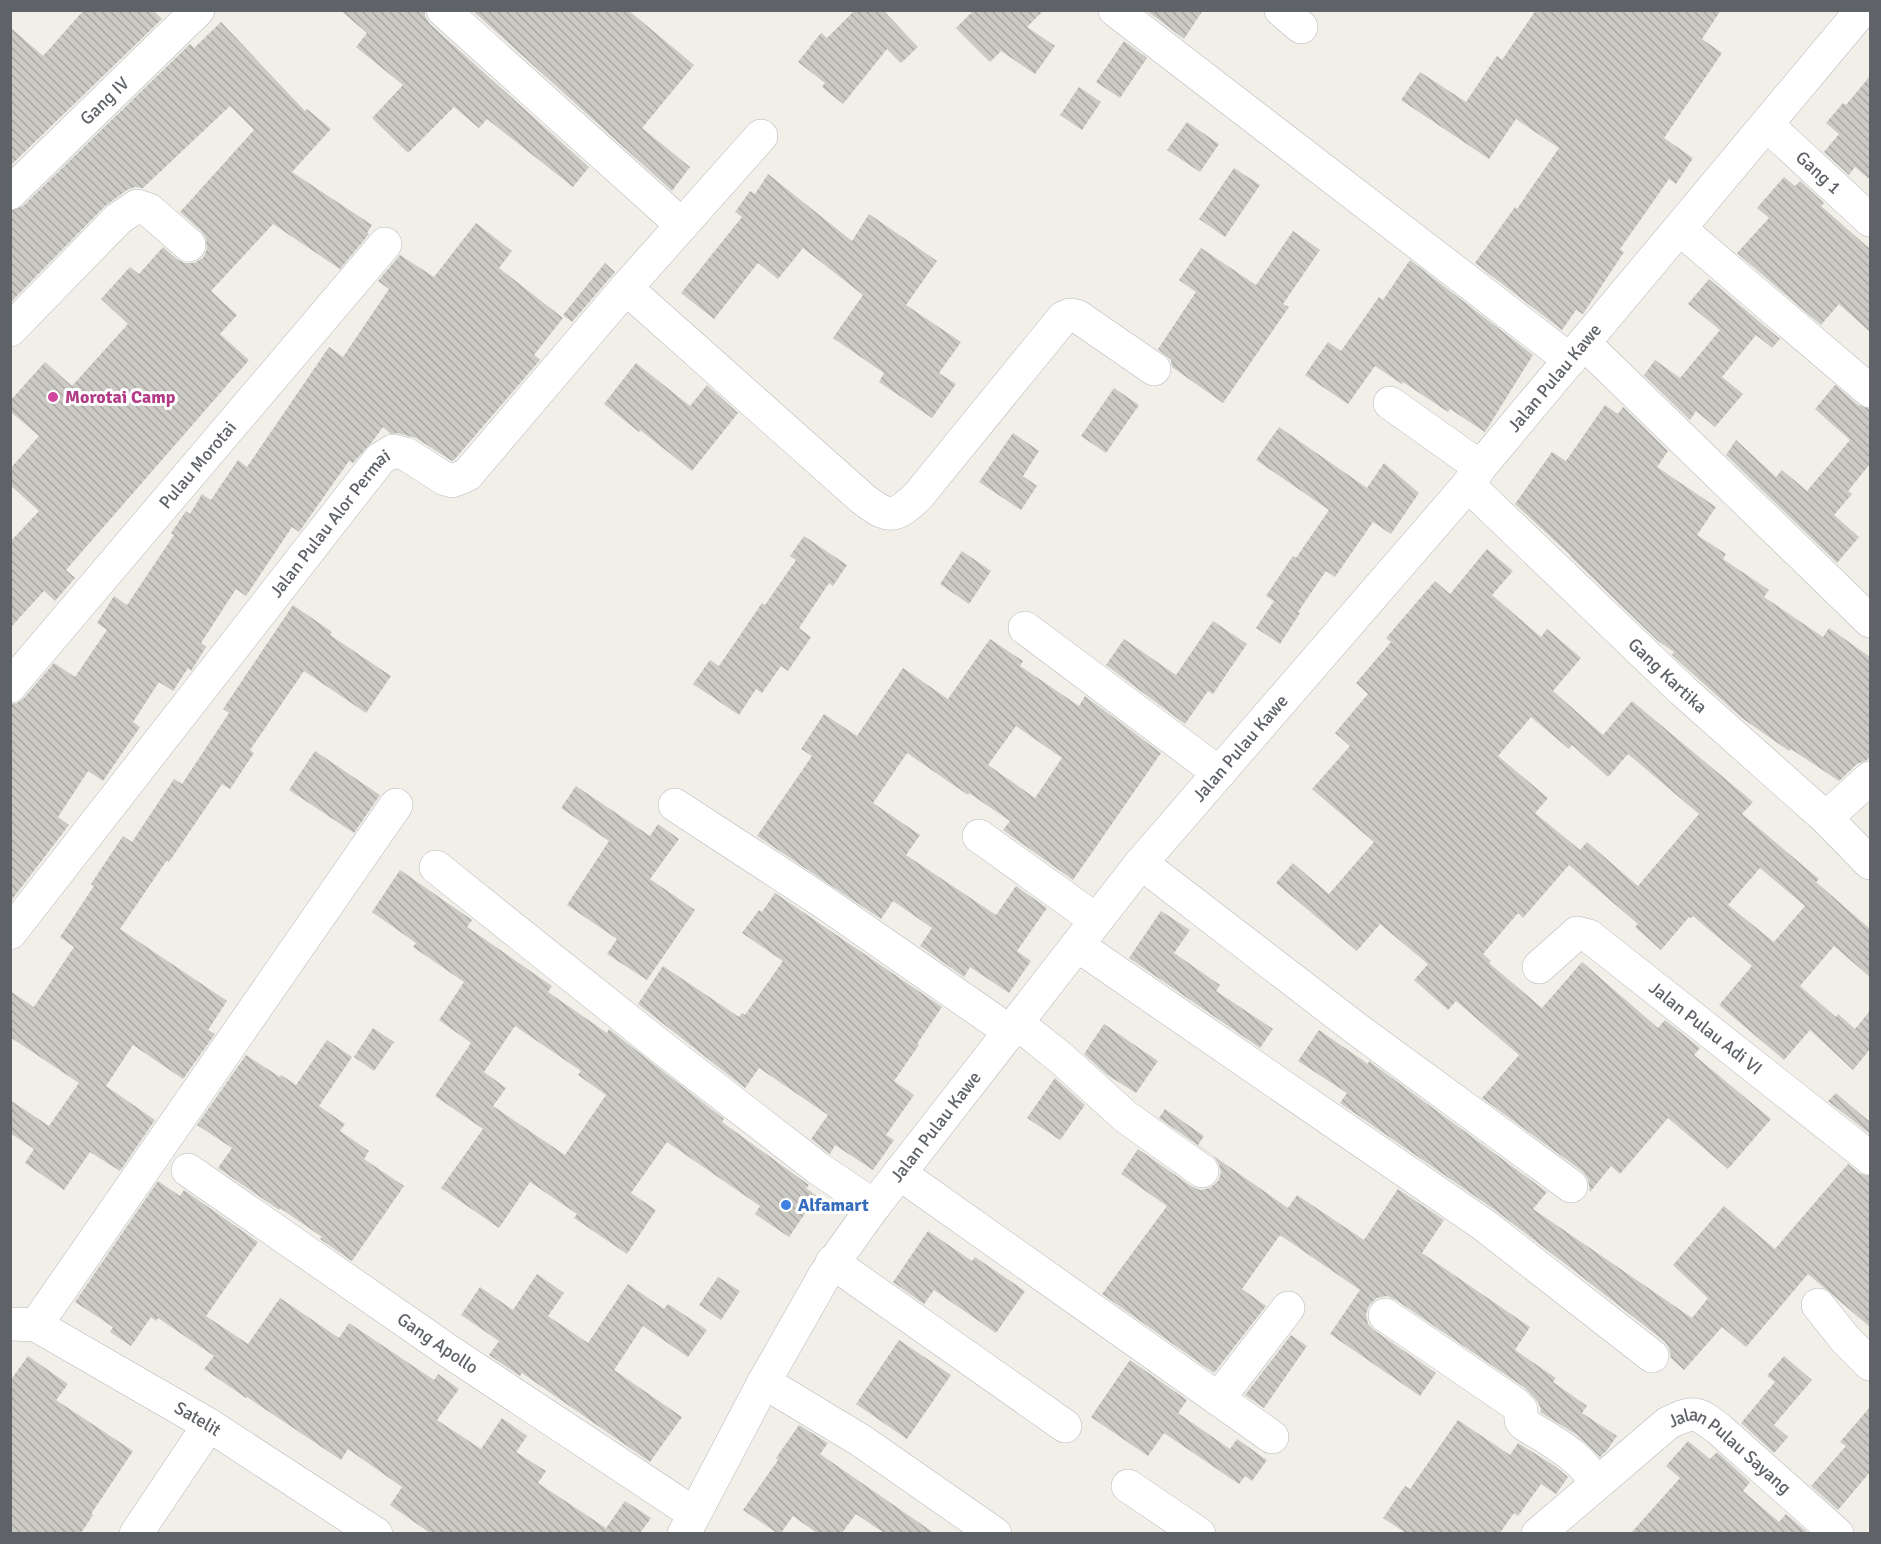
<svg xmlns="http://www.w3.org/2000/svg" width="1881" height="1544" font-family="Signika,sans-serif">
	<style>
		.building { fill: url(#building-back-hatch); fill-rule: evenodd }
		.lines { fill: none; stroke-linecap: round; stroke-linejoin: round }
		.minor-casing { stroke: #b5b8bc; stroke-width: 34 }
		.tertiary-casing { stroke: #b5b8bc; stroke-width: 34 }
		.minor { stroke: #fff; stroke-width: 33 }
		.tertiary { stroke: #fff; stroke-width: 33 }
		.hotel-dot { fill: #d1479c; stroke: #fff; stroke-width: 2 }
		.shop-dot { fill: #3f7fe0; stroke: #fff; stroke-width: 2 }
		.labels { text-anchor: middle; stroke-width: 6; stroke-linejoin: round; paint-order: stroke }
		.street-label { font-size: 18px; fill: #5f6368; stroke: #fff }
		.hotel-label { font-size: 18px; font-weight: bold; fill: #b23c85; stroke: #fff; text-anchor: start }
		.shop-label { font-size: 18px; font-weight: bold; fill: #366cbe; stroke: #fff; text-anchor: start }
	</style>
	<defs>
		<pattern id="building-back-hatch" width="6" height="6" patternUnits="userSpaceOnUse" patternTransform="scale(1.5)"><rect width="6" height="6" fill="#cccac5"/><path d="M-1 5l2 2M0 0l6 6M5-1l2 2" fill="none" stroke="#a9a8a4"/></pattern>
	</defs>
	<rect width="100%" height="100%" fill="#f1efe8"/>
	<path class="building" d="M84,10H153L162,19L10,166V27L43,56Z
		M340,10H425V16L430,24L589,167L573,187L487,119L479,128L454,107L408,153L372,118L403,85L356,47L367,33Z
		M472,10H628L694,65L642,128L690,167L672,191Z
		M855,10H883L918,47L901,63L887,49L843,104L822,87L825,83L798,62L821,33L827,38Z
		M974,10H1044L1027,27L1055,46L1035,74L1001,51L990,62L956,28Z
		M1146,10H1203L1184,39Z
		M1536,10H1721L1702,39L1722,53L1664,138L1693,158L1676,184L1669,179L1620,249L1624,252L1583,314L1576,310L1562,330L1475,263L1515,207L1517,209L1559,148L1516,119L1489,159L1401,100L1420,72L1466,102L1497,56L1502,60Z
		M221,22L305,111L307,109L331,129L292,172L372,225L367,233L369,234L340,269L273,224L211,291L237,315L220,334L249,360L66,570L75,578L55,601L44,591L10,628V542L39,511L10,485V469L39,436L10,411V401L45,362L72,386L128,324L101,299L130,267L139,274L163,247L177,259L185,263H194L203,258L207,249L206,238L201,231L180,212L254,130L230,106L143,188L135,187L127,190L105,206L10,303V211L23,206L190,44L194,48Z
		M1124,41L1147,58L1120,98L1096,82Z
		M1870,76V180L1855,167L1849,175L1824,152L1839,134L1826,123L1843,103L1846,105Z
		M1079,87L1101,102L1082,130L1060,115Z
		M1187,122L1219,144L1200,172L1167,150Z
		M1234,168L1260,185L1225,237L1199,219Z
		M768,174L852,241L869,214L937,261L906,305L961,342L939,373L956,384L932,418L879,382L884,373L833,338L863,295L803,248L778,279L758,263L714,319L681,293L742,217L735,212L750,191L755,194Z
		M1784,177L1795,186L1800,181L1824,203L1821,206L1870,249V332L1839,304L1821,325L1737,253L1769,218L1757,208Z
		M476,223L512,251L499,268L563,318L534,355L540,360L454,460L452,461L416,438L397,433L391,434L383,427L372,442L353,463L349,461L299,532L292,527L246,596L236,589L201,643L206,647L191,671L188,668L173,691L159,682L133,722L140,727L103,781L88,771L58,817L69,825L10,902V704L17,703L24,698L54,663L75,677L107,630L97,623L114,596L127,605L174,535L171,533L186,511L190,514L202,494L211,500L238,460L247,467L329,347L343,357L389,289L378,281L400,255L434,277Z
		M1293,231L1320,250L1283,304L1289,307L1223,403L1172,367L1171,360L1158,349L1196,292L1179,280L1201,248L1256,285Z
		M1410,260L1533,355L1485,432L1450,409L1448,412L1403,382L1402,384L1375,366L1348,404L1305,375L1328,342L1341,351L1379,297L1383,300Z
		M605,263L615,272L572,322L563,315Z
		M1709,279L1780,339L1772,348L1756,335L1722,377L1743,394L1715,427L1696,411L1690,420L1644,375L1655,360L1680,378L1720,330L1688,304Z
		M636,363L690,406L707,385L738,413L692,471L640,430L639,432L604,404Z
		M1835,385L1858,405L1870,409V464L1848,491L1852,494L1834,515L1859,537L1837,563L1726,455L1736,440L1776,477L1782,470L1807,491L1850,440L1815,409Z
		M1114,388L1139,405L1106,453L1081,436Z
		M1605,405L1618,414L1623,407L1668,451L1657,467L1716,507L1697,535L1726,554L1723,559L1769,590L1764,597L1823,637L1829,628L1870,657V755L1867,760L1857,764L1839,781L1791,749L1789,751L1742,718L1695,676L1672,655L1674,652L1658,641L1570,556V555L1515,504L1552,452L1566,461Z
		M1279,427L1367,488L1384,463L1419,493L1391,534L1373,522L1335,577L1326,571L1298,612L1300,613L1280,644L1256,628L1274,601L1266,596L1293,556L1296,558L1329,510L1256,460Z
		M1013,433L1039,451L1023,476L1037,486L1021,510L979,482Z
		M804,536L847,565L833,586L829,583L799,628L811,637L788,671L781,666L762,693L756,689L739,715L693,684L710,660L719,666L762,603L765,605L796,560L790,556Z
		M1487,549L1513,571L1492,595L1541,637L1547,629L1581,658L1553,691L1603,735L1632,701L1753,802L1742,814L1819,879L1816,882L1870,929V977L1834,946L1800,986L1836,1017L1838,1014L1855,1029L1870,1011V1049L1853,1070L1810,1030L1784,1060L1719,1005L1752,966L1693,916L1691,918L1689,917L1661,950L1635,927L1638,924L1569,865L1523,918L1518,913L1483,954L1491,961L1489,963L1542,1008L1582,962L1658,1028L1665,1020L1700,1048L1694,1055L1771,1119L1728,1169L1668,1118L1620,1174L1611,1166L1590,1192L1588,1179L1582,1171L1482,1098L1519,1055L1456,1001L1448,1010L1414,980L1428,964L1380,924L1357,951L1276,883L1293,863L1329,894L1374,842L1312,789L1350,746L1335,733L1368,694L1356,683L1391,642L1386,638L1435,581L1450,594ZM1531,717L1569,749L1572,745L1608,777L1628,754L1699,814L1638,886L1587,842L1580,850L1535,813L1548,798L1498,756ZM1760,868L1805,906L1774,942L1728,905Z
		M962,551L991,571L969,604L940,584Z
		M293,605L332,632L330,635L391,676L366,713L304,671L250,750L254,753L230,789L222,784L169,862L167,860L120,929L227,1001L208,1030L215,1034L183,1079L133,1045L106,1086L155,1120L120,1171L90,1152L64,1190L25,1163L34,1149L10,1133V1100L49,1126L79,1083L10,1037V991L34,1007L74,947L60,937L94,886L91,884L123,836L132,842L174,779L182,784L229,713L223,709Z
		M1213,621L1247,644L1213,694L1208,691L1185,724L1106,665L1124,639L1176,675Z
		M990,639L1023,661L1020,666L1079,706L1085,696L1161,753L1073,880L1003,830L1010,821L969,793L968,795L907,753L873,803L920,835L906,855L996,915L1016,886L1047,908L1017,951L1031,961L1009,993L970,967L964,977L920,946L932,928L893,901L881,919L757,836L812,756L801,749L824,714L857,736L903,668L948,699ZM1016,726L1062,758L1035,798L988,765Z
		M315,751L380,795L354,833L289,790Z
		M576,786L650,836L658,824L679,839L650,879L695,910L647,980L607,954L617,939L567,905L609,841L561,808Z
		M400,870L472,920L467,927L552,986L548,992L607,1033L609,1029L724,1119L722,1122L809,1185L806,1188L817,1196L789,1237L755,1214L760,1206L667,1142L631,1193L656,1210L627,1254L574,1218L577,1214L530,1182L499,1228L441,1188L483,1129L435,1096L471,1043L439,1020L464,982L413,947L416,943L372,912ZM515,1026L581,1071L578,1075L606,1095L565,1155L493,1106L506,1088L484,1072Z
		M775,893L942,1007L917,1044L919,1045L894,1081L914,1095L886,1135L894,1140L873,1170L835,1145L830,1154L811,1139L828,1115L759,1068L745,1088L638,1004L663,966L739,1017L742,1013L745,1015L783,961L742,933L759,910L762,912Z
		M1161,911L1190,930L1174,953L1220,985L1216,991L1273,1029L1260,1048L1129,958Z
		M1104,1024L1158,1061L1136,1093L1106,1074L1084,1054Z
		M373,1028L394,1042L374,1071L354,1057Z
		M1319,1030L1368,1064L1369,1061L1547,1192L1533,1209L1692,1318L1708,1298L1673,1265L1724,1206L1775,1249L1848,1164L1859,1173L1870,1176V1327L1808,1274L1746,1347L1722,1327L1684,1370L1671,1358L1669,1348L1664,1341L1586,1280L1495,1210L1340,1103L1347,1093L1298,1061Z
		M327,1040L352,1057L319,1106L345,1124L340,1131L369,1151L364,1159L404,1186L352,1261L320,1239L322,1237L280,1208L279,1210L218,1168L232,1148L197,1125L246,1055L280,1077L281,1075L296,1085Z
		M1055,1078L1085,1105L1060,1140L1027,1118Z
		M1836,1093L1870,1122V1134L1828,1101Z
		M1165,1109L1204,1136L1198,1145L1288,1208L1297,1195L1364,1240L1398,1189L1444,1220L1422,1253L1530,1327L1515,1350L1556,1378L1553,1382L1587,1406L1582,1413L1617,1436L1607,1450L1600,1457L1577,1435L1540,1412L1541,1409L1538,1402L1525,1388L1396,1300L1387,1296L1377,1298L1369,1305L1366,1314L1368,1324L1374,1330L1436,1373L1420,1396L1330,1334L1360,1290L1280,1235L1242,1289L1266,1306L1214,1373L1102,1294L1167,1206L1121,1174L1138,1149L1191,1186L1200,1190L1210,1188L1218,1181L1221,1173L1219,1164L1213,1156L1159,1118Z
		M158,1181L180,1196L184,1190L258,1242L206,1316L248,1344L280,1298L339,1338L349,1323L434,1380L438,1374L459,1389L437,1420L481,1449L502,1418L527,1436L516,1452L546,1471L538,1483L606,1528L625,1501L651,1518L640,1533H430L390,1505L402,1487L348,1449L341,1460L247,1397L246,1398L204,1369L214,1356L158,1318L156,1321L151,1317L131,1346L110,1332L113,1327L75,1302Z
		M928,1231L972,1261L975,1257L1025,1291L996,1333L934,1290L924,1304L893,1282Z
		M537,1274L564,1293L548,1316L588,1343L628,1284L664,1309L668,1304L707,1330L688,1357L643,1326L614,1370L682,1417L650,1462L522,1373L520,1376L489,1355L499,1341L461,1315L480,1287L513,1310Z
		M718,1277L740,1291L721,1320L699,1305Z
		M1291,1335L1307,1346L1264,1408L1245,1395Z
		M899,1340L951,1375L907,1439L856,1404Z
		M28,1356L68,1384L56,1400L133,1451L91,1514L93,1515L81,1533H10V1381Z
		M1784,1356L1812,1380L1774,1425L1788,1437L1774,1453L1741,1423L1775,1382L1767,1376Z
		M1130,1360L1187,1400L1178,1413L1230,1449L1237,1439L1267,1460L1252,1481L1245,1476L1239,1484L1164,1433L1148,1456L1091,1417Z
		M1870,1407V1472L1838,1510L1811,1486L1846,1446L1840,1442Z
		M1458,1420L1510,1455L1518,1443L1555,1466L1568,1477L1556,1494L1541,1484L1518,1516L1514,1513L1500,1533H1406L1383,1518L1405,1486L1410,1489Z
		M799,1425L828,1443L820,1454L934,1533H884L856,1514L842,1533H817L793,1516L781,1533H777L743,1510L778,1460L776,1458Z
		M1688,1441L1710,1459L1717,1452L1750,1482L1743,1491L1779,1522L1786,1514L1808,1533H1631L1680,1478L1666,1466Z"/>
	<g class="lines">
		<defs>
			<g id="minor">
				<path d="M443,10L682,225"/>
				<path d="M1115,10L1570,360"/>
				<path d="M1281,10L1301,27"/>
				<path id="s1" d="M1767,125L1870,220"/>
				<path id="s2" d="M10,193L198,10"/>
				<path d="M1680,229L1870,391"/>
				<path d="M626,288L863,499C889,519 895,518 918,496L1063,318L1070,315L1077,316L1154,369"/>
				<path d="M10,330L118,219L137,206L149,210L189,245"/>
				<path d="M1584,343L1870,621"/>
				<path d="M1390,403L1480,467"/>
				<path id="s3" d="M1468,485L1682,690L1826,818L1870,863"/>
				<path d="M1025,628L1219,773"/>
				<path id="s4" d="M10,686L385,244"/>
				<path d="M675,805L822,901L1009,1031"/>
				<path d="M1826,818L1870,778"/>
				<path d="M979,836L1096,920"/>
				<path d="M1141,863L1358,1030L1571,1186"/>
				<path d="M436,867L660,1046L819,1169L874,1206"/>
				<path id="s5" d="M10,933L380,459L393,451L406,454L445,479L452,481L467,475L626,288L761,136"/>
				<path d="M1077,945L1484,1225L1652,1356"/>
				<path id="s6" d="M1539,967L1577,933L1589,936L1870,1158"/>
				<path d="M1017,1023L1062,1059L1126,1117L1202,1171"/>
				<path id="s7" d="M188,1170L450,1352L693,1513"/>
				<path d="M899,1173L1272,1437"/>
				<path d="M832,1262L1065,1426"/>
				<path d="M1818,1305L1845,1339L1870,1364"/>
				<path d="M1385,1315L1514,1403L1521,1410V1420L1524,1424C1544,1437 1593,1461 1593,1487"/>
				<path id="s8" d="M10,1324L36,1325L209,1425L376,1534"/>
				<path d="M36,1325L396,805"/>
				<path d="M764,1382L860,1440L995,1534"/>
				<path d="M1218,1399L1288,1308"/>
				<path d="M1128,1486L1199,1534"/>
				<path d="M136,1534L209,1425"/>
				<path id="s9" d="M1538,1534L1668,1423C1695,1410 1697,1412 1720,1430L1837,1534"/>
			</g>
			<g id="tertiary">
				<path id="s10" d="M684,1534L764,1382L826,1273L874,1206L1141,863L1468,485L1480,467L1862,10"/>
			</g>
		</defs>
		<use href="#minor" class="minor-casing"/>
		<use href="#tertiary" class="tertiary-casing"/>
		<use href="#minor" class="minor"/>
		<use href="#tertiary" class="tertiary"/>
	</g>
	<circle class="hotel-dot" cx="53" cy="397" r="6"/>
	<circle class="shop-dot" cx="786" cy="1205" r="6"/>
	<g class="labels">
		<g class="street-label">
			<text dy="6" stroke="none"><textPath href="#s2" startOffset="132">Gang IV</textPath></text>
			<text dy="6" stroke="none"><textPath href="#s1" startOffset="70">Gang 1</textPath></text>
			<text dy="6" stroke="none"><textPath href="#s10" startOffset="1452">Jalan Pulau Kawe</textPath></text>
			<text dy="6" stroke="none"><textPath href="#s4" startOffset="290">Pulau Morotai</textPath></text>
			<text dy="6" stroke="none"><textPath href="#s5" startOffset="520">Jalan Pulau Alor Permai</textPath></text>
			<text dy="6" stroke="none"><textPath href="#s3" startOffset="276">Gang Kartika</textPath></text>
			<text dy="6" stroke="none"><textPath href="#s10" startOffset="966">Jalan Pulau Kawe</textPath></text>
			<text dy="6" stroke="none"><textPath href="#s6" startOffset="212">Jalan Pulau Adi VI</textPath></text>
			<text dy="6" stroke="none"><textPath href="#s10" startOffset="480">Jalan Pulau Kawe</textPath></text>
			<text dy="6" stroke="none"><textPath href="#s7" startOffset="304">Gang Apollo</textPath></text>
			<text dy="6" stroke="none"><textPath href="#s8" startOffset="213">Satelit</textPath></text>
			<text dy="6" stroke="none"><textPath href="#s9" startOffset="246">Jalan Pulau Sayang</textPath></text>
		</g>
		<g class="hotel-label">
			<text x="65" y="403">Morotai Camp</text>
		</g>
		<g class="shop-label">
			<text x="798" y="1211">Alfamart</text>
		</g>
	</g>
	<rect width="1881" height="1544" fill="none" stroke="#5f6368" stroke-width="24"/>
</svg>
